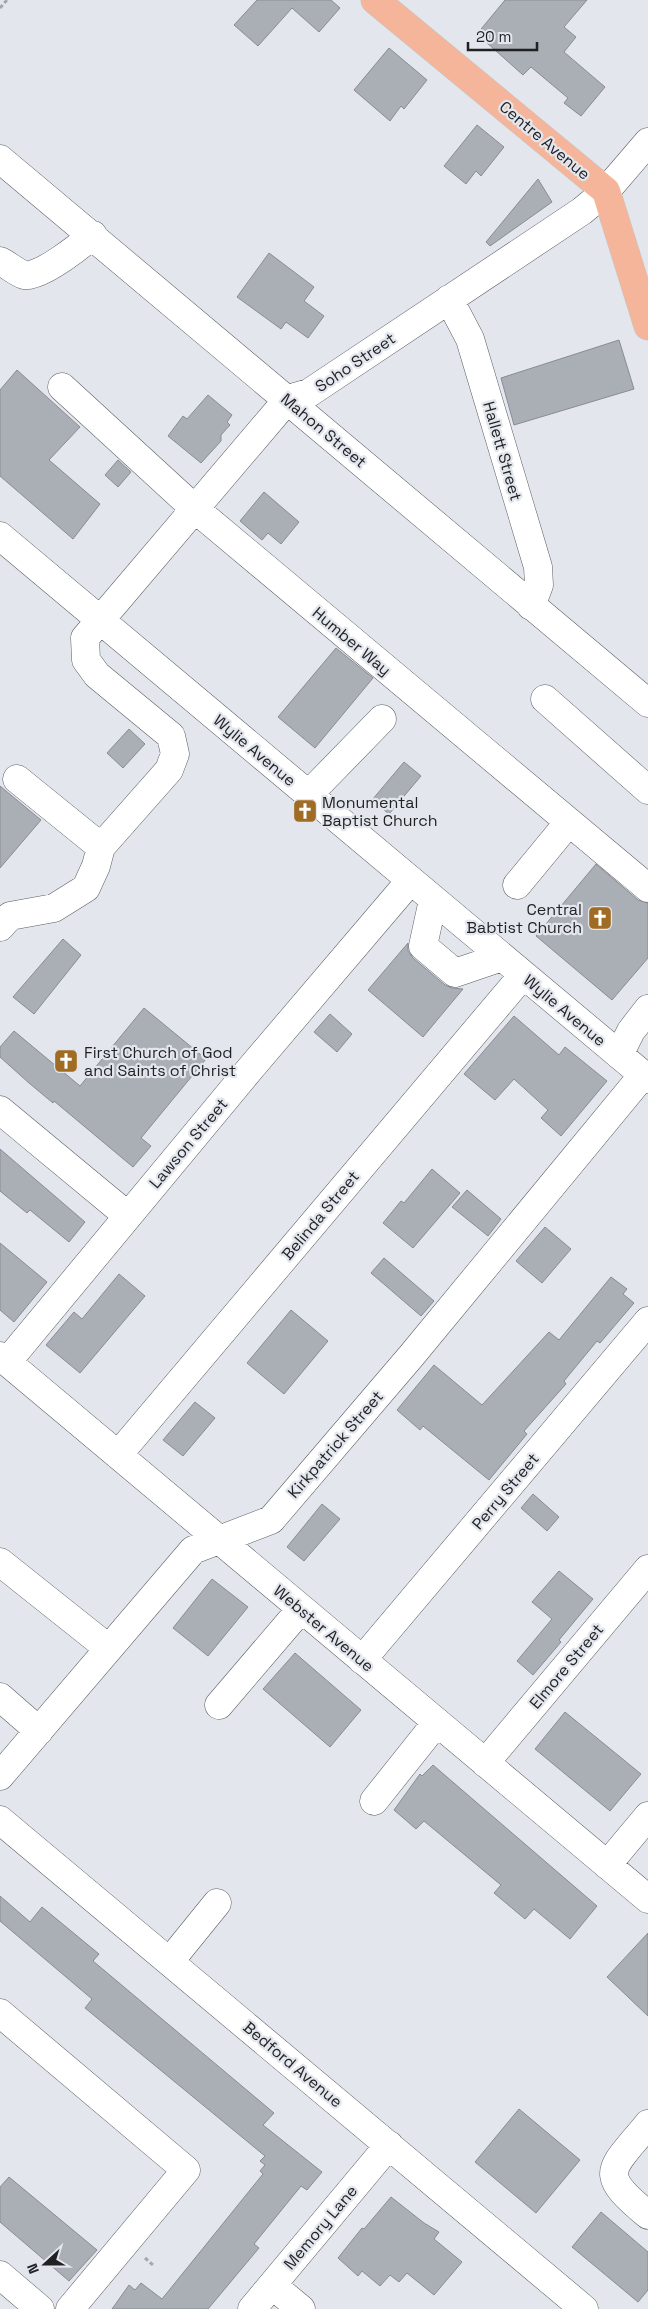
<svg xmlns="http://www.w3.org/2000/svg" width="648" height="2309" font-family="'Space Grotesk',sans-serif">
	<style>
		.building { fill: #aaaeb5; stroke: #898c93 }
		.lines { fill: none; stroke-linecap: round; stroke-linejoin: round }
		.minor-casing { stroke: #5a5e63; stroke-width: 29 }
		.major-casing { stroke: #c5c5c6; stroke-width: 29 }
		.path { stroke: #a4a7ac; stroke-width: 3; stroke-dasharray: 4 2.5; stroke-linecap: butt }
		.minor { stroke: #fff; stroke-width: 28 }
		.major { stroke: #f4b59a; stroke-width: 28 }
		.labels { text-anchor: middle; stroke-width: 4.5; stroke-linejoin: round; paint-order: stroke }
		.street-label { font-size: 16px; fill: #1f2123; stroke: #e3e6ed }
		.poi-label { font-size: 16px; fill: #1f2123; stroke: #e3e6ed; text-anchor: start }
	</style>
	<rect width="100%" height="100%" fill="#e3e6ed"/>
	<path class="building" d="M257,0H331L340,8L319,32L292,8L258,46L234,25Z
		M505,0H587L564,27L576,37L564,52L605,87L581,116L564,103L568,98L531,67L523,75L477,34Z
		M389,48L427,80L404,109L401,106L390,121L354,90Z
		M477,125L504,147L481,176L476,171L466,184L444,166Z
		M538,179L552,202L490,246L486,242Z
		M269,253L314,287L304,301L324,316L308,338L286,322L281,329L237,297Z
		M619,340L634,389L514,425L501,378Z
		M17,370L80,427L49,460L100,504L73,539L0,476V390Z
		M208,395L232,415L227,422L230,425L221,435V441L201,463L168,436L183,416L187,419Z
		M118,460L131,472L118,487L105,475Z
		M264,492L299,522L281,544L268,533L262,540L240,521Z
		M336,648L373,678L315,748L278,717Z
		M129,729L145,744L123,768L107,753Z
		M404,762L421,776L389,814L372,800Z
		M0,786L41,820L0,868Z
		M596,864L638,900L648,903V958L612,1000L536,936Z
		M63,939L81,955L34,1014L13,997Z
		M408,943V951L413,958L445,985L452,988L463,989L423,1037L368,990Z
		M144,1008L206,1059L141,1138L151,1146L133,1167L54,1101L53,1103L29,1083L0,1057V1047L14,1031L80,1086Z
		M330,1014L352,1034L337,1052L314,1032Z
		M514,1016L559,1055L565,1047L607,1081L561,1136L541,1118L548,1110L514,1079L495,1100L464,1074Z
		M0,1149L85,1222L69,1242L30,1210L27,1213L0,1191Z
		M432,1169L460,1193L413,1248L383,1223L401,1201L404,1203Z
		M467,1190L501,1219L488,1236L452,1207Z
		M545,1227L571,1249L542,1283L516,1261Z
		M0,1243L47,1282L14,1322L0,1310Z
		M384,1258L434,1301L421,1316L371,1273Z
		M119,1274L145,1296L80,1373L46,1345L74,1312L82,1319Z
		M611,1277L627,1289L623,1294L634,1303L600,1343L597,1341L564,1381L566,1384L524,1431L527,1434L489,1480L423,1426L420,1430L397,1410L434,1365L482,1405L549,1332L559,1340Z
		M291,1310L328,1341L284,1394L247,1363Z
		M195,1402L215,1418L183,1456L163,1440Z
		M533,1494L559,1517L547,1531L521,1508Z
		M322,1504L340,1519L304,1561L287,1547Z
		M559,1571L593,1599L559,1640L561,1642L533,1675L517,1661L552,1619L532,1602Z
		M212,1579L248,1607L208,1656L173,1628Z
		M295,1653L361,1710L330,1747L263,1689Z
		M565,1712L641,1774L610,1811L535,1749Z
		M433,1765L597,1906L570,1939L534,1909L525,1919L494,1893L501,1885L424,1821L416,1829L394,1810L420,1774L422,1776Z
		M0,1896L30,1922L42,1907L99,1954L93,1961L274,2113L263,2125L322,2172L307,2190L301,2186L254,2244L259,2248L208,2309H112L129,2285L135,2290L141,2283L162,2299L263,2174L260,2171L265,2165L260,2161L265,2156L85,2008L92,1999L0,1921Z
		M648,1933V2016L607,1977Z
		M519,2109L580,2160L536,2213L475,2162Z
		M9,2177L97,2250L69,2281L0,2222V2187Z
		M391,2197L424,2223L439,2232L434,2239L462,2262L434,2295L407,2273L399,2282L390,2275L380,2286L362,2271L358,2276L338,2258L362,2228L364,2229Z
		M601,2212L648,2252V2290L638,2302L572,2247Z"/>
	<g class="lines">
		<defs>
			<path id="minor" d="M0,159L648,703
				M0,261C8,265 16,272 24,275C39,279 81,245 93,235
				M449,299L470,339L538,567L539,585L531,606
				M62,387L195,509L648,888
				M0,536L648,1079
				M545,699L648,790
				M17,779L101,847
				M308,795L382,719
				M517,885L569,822
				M433,900L423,946L455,973L502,957
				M0,927L10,916L54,908L86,888L96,866L101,847L169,770L175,754L171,736L97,675L86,660L85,638L288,399L309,393L582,211L606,191L648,142
				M619,1055L631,1031L648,1009
				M0,1110L128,1216
				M0,1356L648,1899
				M7,1362L250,1069L410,881
				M118,1455L523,975
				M0,1562L108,1648
				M362,1660L648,1321
				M0,1697L39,1731
				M219,1705L301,1609
				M485,1763L648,1569
				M0,1776L193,1550L271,1520L412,1355L643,1075
				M374,1801L437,1722
				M0,1820L584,2309
				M607,1865L648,1816
				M170,1961L217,1903
				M0,2013L186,2170L70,2309
				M648,2124C610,2171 596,2172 648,2215
				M0,2275L40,2309
				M272,2285L301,2309
				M252,2309L389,2145"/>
			<path id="major" d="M375,0L606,191L648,326"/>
		</defs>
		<use href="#minor" class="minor-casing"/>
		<use href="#major" class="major-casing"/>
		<path class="path" d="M0,8L7,0
			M145,2258L153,2265"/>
		<use href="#minor" class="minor"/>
		<use href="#major" class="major"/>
	</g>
	<defs>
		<symbol id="church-square" viewBox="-11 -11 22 22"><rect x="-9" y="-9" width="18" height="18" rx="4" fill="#a06b23" stroke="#e3e6ed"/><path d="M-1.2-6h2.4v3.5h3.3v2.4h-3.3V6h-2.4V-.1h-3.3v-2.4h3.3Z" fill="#fff"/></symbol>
	</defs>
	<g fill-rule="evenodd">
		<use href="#church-square" x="291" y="797" width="28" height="28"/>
		<use href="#church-square" x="586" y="904" width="28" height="28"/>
		<use href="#church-square" x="52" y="1047" width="28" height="28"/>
	</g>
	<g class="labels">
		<g class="street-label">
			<text transform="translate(545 140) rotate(40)" y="6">Centre Avenue</text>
			<text transform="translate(355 362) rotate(-34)" y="6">Soho Street</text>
			<text transform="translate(324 430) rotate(40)" y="6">Mahon Street</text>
			<text transform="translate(503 451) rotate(74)" y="6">Hallett Street</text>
			<text transform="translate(352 641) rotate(40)" y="6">Humber Way</text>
			<text transform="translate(255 750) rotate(40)" y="6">Wylie Avenue</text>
			<text transform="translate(565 1010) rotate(40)" y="6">Wylie Avenue</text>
			<text transform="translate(188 1143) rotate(-50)" y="6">Lawson Street</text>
			<text transform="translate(320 1215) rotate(-50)" y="6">Belinda Street</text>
			<text transform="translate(335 1444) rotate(-49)" y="6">Kirkpatrick Street</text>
			<text transform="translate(505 1491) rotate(-50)" y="6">Perry Street</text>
			<text transform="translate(324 1628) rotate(40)" y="6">Webster Avenue</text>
			<text transform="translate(566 1666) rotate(-50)" y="6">Elmore Street</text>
			<text transform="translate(293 2064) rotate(40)" y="6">Bedford Avenue</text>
			<text transform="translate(320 2227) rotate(-50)" y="6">Memory Lane</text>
		</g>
		<g class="poi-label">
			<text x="322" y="808">Monumental<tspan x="322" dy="18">Baptist Church</tspan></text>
			<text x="582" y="915" text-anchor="end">Central<tspan x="582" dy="18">Babtist Church</tspan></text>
			<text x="84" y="1058">First Church of God<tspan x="84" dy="18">and Saints of Christ</tspan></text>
		</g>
	</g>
	<g transform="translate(45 2264) rotate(249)" stroke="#e3e6ed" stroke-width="4" paint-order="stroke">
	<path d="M0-4L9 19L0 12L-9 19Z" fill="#1f2123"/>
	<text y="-8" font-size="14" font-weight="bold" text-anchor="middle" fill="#1f2123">N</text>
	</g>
	<path d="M468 42v8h69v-8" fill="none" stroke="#1f2123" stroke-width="2.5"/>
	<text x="476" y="42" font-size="15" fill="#1f2123" stroke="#e3e6ed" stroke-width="4" paint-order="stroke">20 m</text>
</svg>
